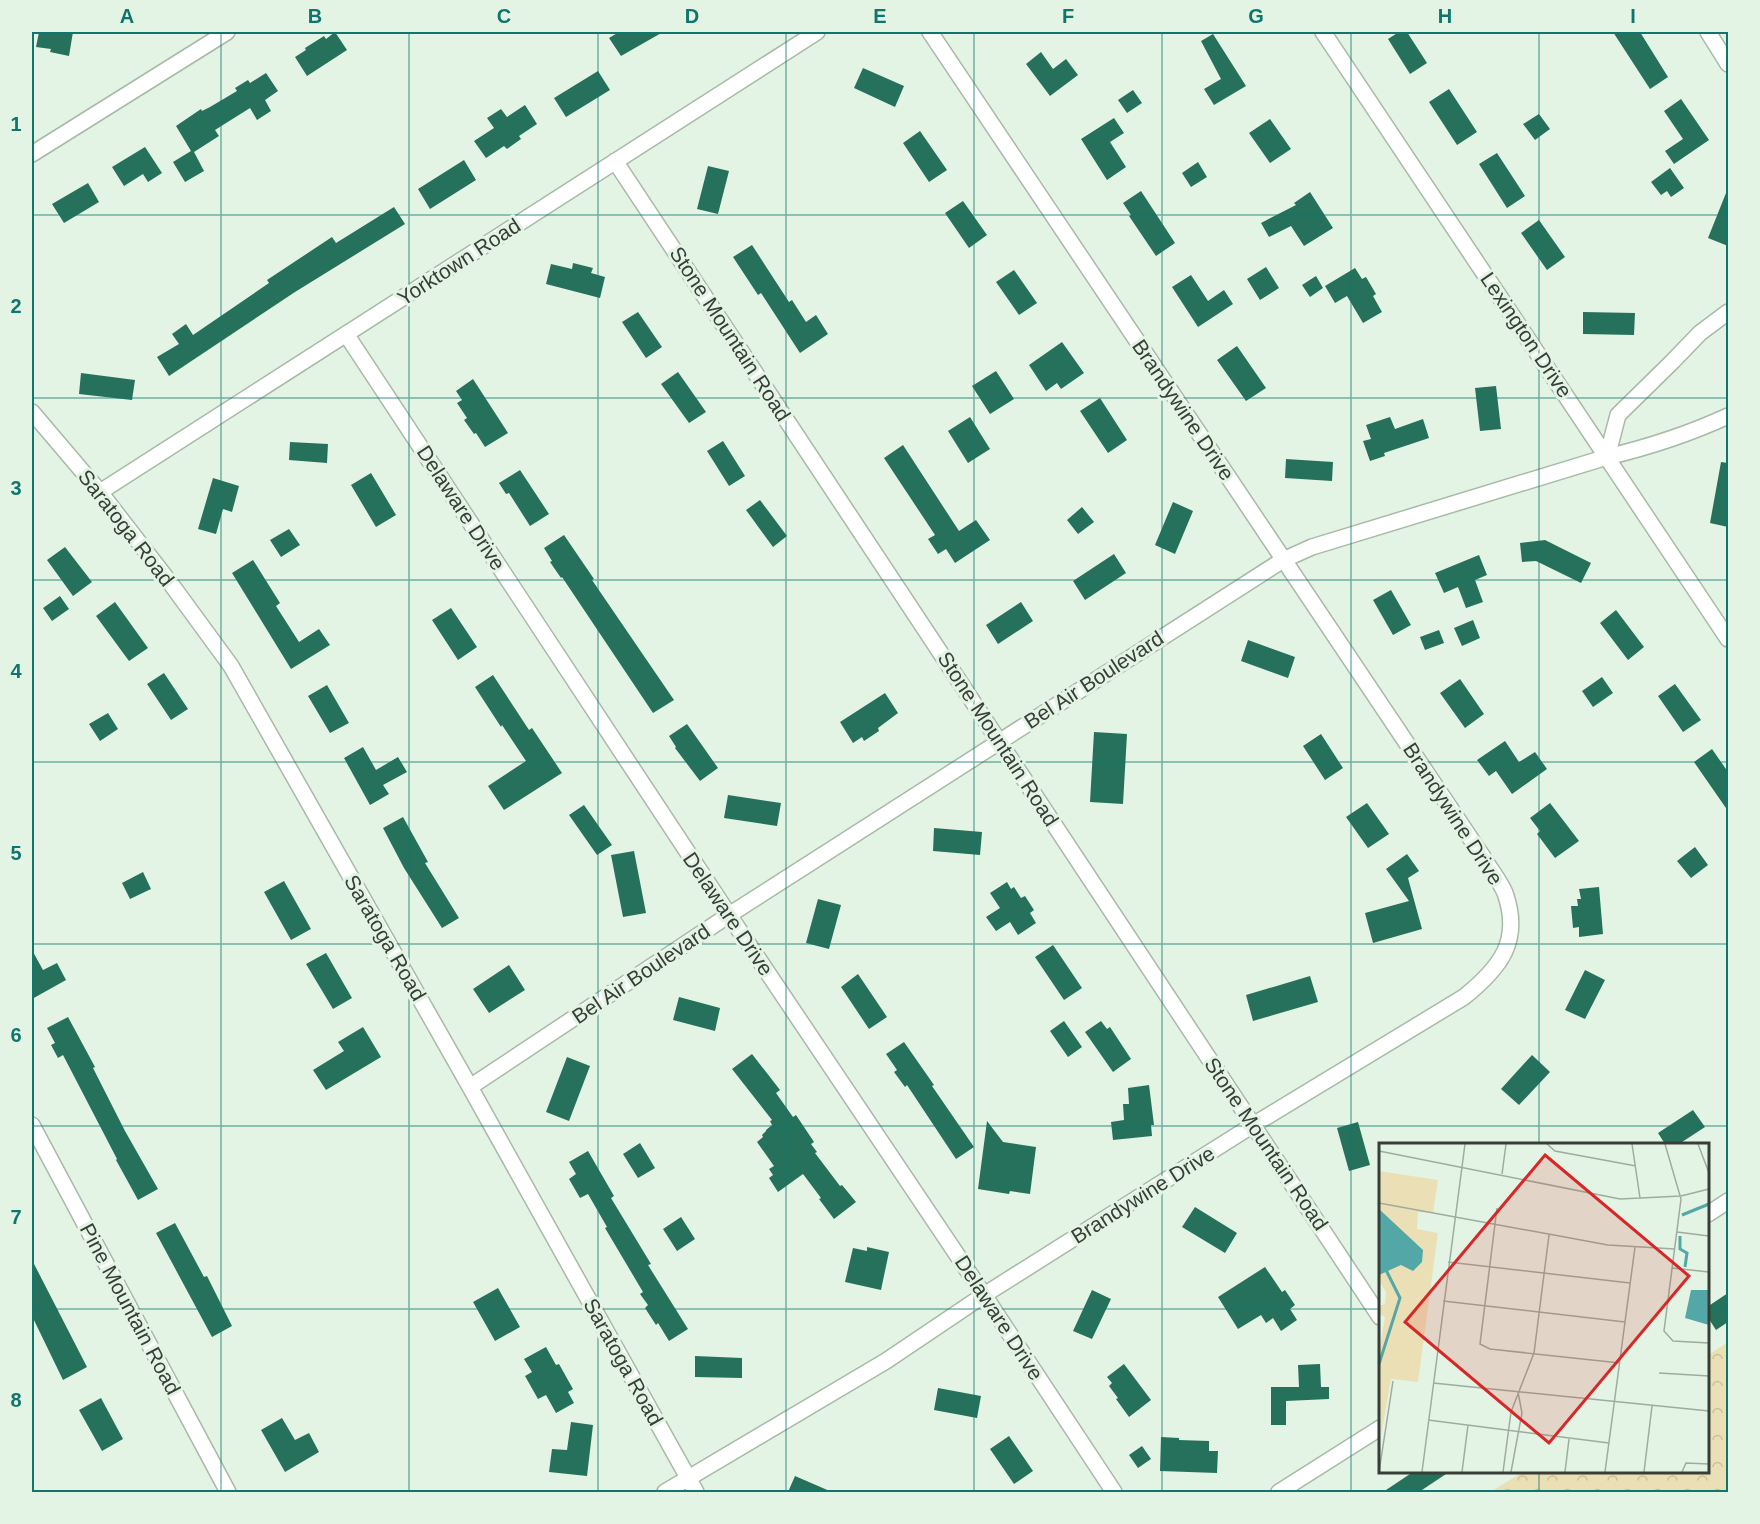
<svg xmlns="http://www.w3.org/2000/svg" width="1760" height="1524" font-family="Arial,sans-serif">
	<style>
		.forest { fill: url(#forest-crowns) }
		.building { fill: #26715b }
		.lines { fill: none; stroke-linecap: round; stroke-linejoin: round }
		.minor-casing { stroke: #a9b9a9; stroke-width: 18 }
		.minor { stroke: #fff; stroke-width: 15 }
		.grid { fill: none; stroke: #0f766e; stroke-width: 1.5; stroke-opacity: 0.55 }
		.labels { text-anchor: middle; stroke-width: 6; stroke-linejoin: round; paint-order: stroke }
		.street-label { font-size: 21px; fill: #373e37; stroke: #e4f4e4 }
		.inset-river { fill: none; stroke: #53a7a7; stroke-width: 3 }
		.inset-road { fill: none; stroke: #9fab9f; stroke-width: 1.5 }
		.view { fill: #d62828; fill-opacity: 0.15; stroke: #d62828; stroke-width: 3 }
		.inset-edge { fill: none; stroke: #373e37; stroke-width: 3 }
		.neatline { fill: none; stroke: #0f766e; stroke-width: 2 }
		.grid-label { font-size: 20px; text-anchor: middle; font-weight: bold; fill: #0f766e }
	</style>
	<defs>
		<pattern id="forest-crowns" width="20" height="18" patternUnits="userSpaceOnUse" patternTransform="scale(1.5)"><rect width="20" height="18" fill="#ebe0b5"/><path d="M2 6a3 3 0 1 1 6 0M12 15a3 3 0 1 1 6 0" fill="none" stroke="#cac19c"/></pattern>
	</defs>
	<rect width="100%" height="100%" fill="#e4f4e4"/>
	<path class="forest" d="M1728,1342V1492H1490L1523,1472H1708V1355Z"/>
	<path class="building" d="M39,32H73L69,56L50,52L51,49L36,47Z
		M335,32L347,50L307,76L295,57L306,50L305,48L324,36L326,39Z
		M619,32H663L621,56L609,38Z
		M1399,32H1407L1427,63L1410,74L1388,39Z
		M1613,32H1640L1668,77L1650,89Z
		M1213,34L1246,86L1214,105L1204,89L1221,79L1201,41Z
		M1041,52L1053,69L1066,59L1078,75L1050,96L1026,64Z
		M863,68L904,86L895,107L854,88Z
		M598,71L610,90L566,117L554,98Z
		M266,73L278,91L265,100L271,111L257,120L250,108L215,130L219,136L194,152L204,171L185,182L173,162L191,151L176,126L201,109L202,111L210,107L237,91L235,88L248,80L250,83Z
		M1449,89L1477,132L1457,145L1429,102Z
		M1133,90L1142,103L1127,113L1118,100Z
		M1681,99L1709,140L1674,164L1665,151L1683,139L1664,111Z
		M525,105L537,124L519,136L521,139L507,149L504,146L486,158L474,141L494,128L487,118L501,109L507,117Z
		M1539,114L1550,129L1535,140L1523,124Z
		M1114,118L1124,133L1110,142L1126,167L1107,180L1081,139Z
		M1270,119L1291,149L1270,163L1249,133Z
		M920,131L947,170L929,182L903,143Z
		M145,147L162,173L148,182L143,174L124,186L112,167Z
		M1497,153L1525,196L1507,208L1479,164Z
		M464,160L476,180L430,209L418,189Z
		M1198,162L1207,177L1191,187L1182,173Z
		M708,166L729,171L718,214L697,209Z
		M1670,168L1684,188L1671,197L1667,191L1661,195L1651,182Z
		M88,183L99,202L64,223L52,204Z
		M1728,188V246L1708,238Z
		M1141,191L1175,243L1156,256L1129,216L1131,215L1123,203Z
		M1310,192L1333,228L1304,246L1291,226L1269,237L1261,223L1296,205L1294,203Z
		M963,201L987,235L969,248L945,213Z
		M394,207L405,224L295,292L169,376L157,357L179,344L172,334L186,324L193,335L269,283L267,280L332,237L336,243Z
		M1539,220L1565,257L1547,270L1521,233Z
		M752,245L789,302L792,300L806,322L816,315L828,334L800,353L761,293L758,295L733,257Z
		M573,263L593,268L591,273L605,277L600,298L546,284L551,264L572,269Z
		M1266,267L1279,288L1260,300L1247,279Z
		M1355,268L1362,279L1366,277L1376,294L1373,296L1382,312L1363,323L1347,296L1335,303L1325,286Z
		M1014,270L1037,303L1019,315L996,282Z
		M1191,275L1208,301L1224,290L1233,304L1198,327L1172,287Z
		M1316,276L1323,288L1310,297L1302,285Z
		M638,312L662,347L646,358L622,322Z
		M1583,312L1635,313L1634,335L1583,334Z
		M1062,342L1084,373L1061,389L1057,383L1046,391L1029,365Z
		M1237,346L1266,388L1246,401L1217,360Z
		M996,371L1014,399L990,414L972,386Z
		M678,372L706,412L689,423L661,384Z
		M81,373L135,380L132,400L79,394Z
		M473,379L508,433L485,447L476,433L474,434L464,420L467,418L457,403L462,400L456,391Z
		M1496,386L1501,429L1480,431L1475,388Z
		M1100,398L1127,440L1108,453L1080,411Z
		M970,417L990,449L968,463L948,431Z
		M1390,417L1395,429L1423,419L1429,438L1384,453L1385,456L1370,461L1363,441L1371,439L1366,425Z
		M723,441L745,476L729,486L707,451Z
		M290,442L328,444L327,463L289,460Z
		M903,445L959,531L976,520L990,540L955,563L946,549L938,554L928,539L935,535L884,458Z
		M1286,459L1333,462L1332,481L1285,478Z
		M1721,462L1728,463V527L1710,523Z
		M520,470L549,514L530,526L509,493L506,494L499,483Z
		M371,473L396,515L376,527L351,485Z
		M213,478L239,486L232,512L223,509L216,534L198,529Z
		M760,500L787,536L773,547L746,510Z
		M1173,502L1193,511L1175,554L1155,545Z
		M1082,507L1094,522L1078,534L1067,520Z
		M289,529L300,545L281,557L270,540Z
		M564,535L594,579L592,580L674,700L653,713L562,577L561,578L550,562L552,561L544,548Z
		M1545,540L1591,563L1581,583L1536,561L1522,562L1520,543Z
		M65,547L92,582L73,596L47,560Z
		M1114,554L1126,573L1085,600L1073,581Z
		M1479,555L1487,575L1475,580L1483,602L1466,608L1458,587L1444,593L1435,573Z
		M253,560L280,603L276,606L299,642L319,629L330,645L291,669L232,573Z
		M1391,590L1411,625L1393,635L1373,600Z
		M60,596L69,609L52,621L43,608Z
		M115,602L148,648L129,661L96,616Z
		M1021,602L1033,621L998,644L986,625Z
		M451,608L477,647L458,660L432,620Z
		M1616,610L1644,647L1628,660L1600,623Z
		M1473,620L1480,638L1462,646L1454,628Z
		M1439,630L1444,643L1425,650L1420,637Z
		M1248,640L1295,657L1288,678L1241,661Z
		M164,673L188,709L171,720L147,684Z
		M493,675L529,730L532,728L562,773L504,810L488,786L526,761L502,725L501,727L475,687Z
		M1602,677L1613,693L1593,707L1582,691Z
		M1460,679L1484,714L1465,728L1440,693Z
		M1675,684L1701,720L1683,732L1658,696Z
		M327,685L349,723L330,733L308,696Z
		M885,693L898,713L878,728L879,731L864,741L862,737L853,743L840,722Z
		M108,713L118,729L100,741L89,724Z
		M687,724L718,768L700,781L675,748L676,747L669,736Z
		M1094,732L1127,734L1123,804L1090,802Z
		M1321,734L1343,768L1325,780L1303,746Z
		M1505,741L1519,762L1535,752L1547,769L1512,794L1496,771L1489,776L1477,760Z
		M363,747L376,770L398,757L407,772L383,785L389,794L370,805L344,758Z
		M1712,749L1728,772V811L1694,762Z
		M728,795L781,803L777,826L724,818Z
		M1367,803L1389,834L1368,848L1346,817Z
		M1550,803L1579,841L1555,858L1537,834L1540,831L1530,818Z
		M584,805L612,845L597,855L569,815Z
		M403,817L428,862L425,863L459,918L442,928L404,868L383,828Z
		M934,828L982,832L980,855L933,851Z
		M1695,847L1708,865L1691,878L1677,861Z
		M634,851L646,913L623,917L611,855Z
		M1407,854L1419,871L1408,878L1422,929L1373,943L1365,913L1409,901L1386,869Z
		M143,872L151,889L130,899L122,883Z
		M284,881L311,929L291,940L264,892Z
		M1007,882L1011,889L1014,887L1021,898L1025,896L1034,910L1030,913L1036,923L1018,935L1010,922L996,931L986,917L1000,908L990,893Z
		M1599,887L1603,934L1579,937V927L1573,928L1571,906H1578L1577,899H1581L1579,889Z
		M818,899L841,905L829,949L806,943Z
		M1053,945L1082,988L1064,1000L1035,957Z
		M32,950L43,970L57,963L66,980L32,999Z
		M326,953L352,998L333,1009L306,964Z
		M509,965L525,990L489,1013L473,989Z
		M1585,970L1605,980L1585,1019L1565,1010Z
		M858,974L887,1017L869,1029L841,987Z
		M1310,976L1318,1002L1253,1021L1246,995Z
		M679,997L720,1008L715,1031L673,1020Z
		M68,1017L95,1067L93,1068L125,1131L158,1189L138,1200L116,1160L117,1159L63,1055L58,1058L51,1045L55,1043L47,1028Z
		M1064,1021L1082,1047L1068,1057L1050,1031Z
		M1101,1021L1107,1029L1110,1027L1131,1059L1113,1072L1085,1032Z
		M363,1027L381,1057L326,1090L313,1070L344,1051L338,1042Z
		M904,1042L934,1085L932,1086L974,1147L956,1159L907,1085L905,1087L894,1072L897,1070L886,1054Z
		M752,1054L780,1090L776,1093L793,1117L796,1115L814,1142L811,1144L817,1152L815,1153L840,1186L842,1185L856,1202L834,1219L819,1199L821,1198L803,1174L778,1192L769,1178L773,1175L769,1169L774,1166L757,1142L763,1137L762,1135L766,1131V1130L772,1125L770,1121L772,1120L732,1069Z
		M1532,1055L1550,1072L1519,1105L1501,1089Z
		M567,1057L590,1066L569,1121L546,1112Z
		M1149,1085L1154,1125H1151L1152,1136L1113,1140L1111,1122L1124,1120L1123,1104H1129L1128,1088Z
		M1693,1110L1705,1127L1679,1144H1665L1658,1133Z
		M987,1121L1003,1142L1036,1147L1030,1194L1010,1191L1009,1194L978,1189Z
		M1358,1122L1370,1165L1349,1171L1337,1128Z
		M640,1143L655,1168L638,1178L623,1154Z
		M588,1151L614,1196L611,1198L651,1264L648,1265L688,1329L669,1341L658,1323L656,1325L645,1308L648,1305L640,1294L643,1292L605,1228L607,1227L588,1194L580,1198L569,1179L576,1174L569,1162Z
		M1195,1207L1237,1233L1225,1253L1182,1227Z
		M681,1217L695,1239L677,1251L663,1229Z
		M175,1223L204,1277L207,1276L232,1326L212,1337L156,1233Z
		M867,1247L889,1252L881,1290L845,1282L853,1248L867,1251Z
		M32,1260L87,1367L63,1380L32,1316Z
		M1265,1267L1282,1292L1285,1290L1295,1305L1290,1309L1297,1320L1281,1331L1273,1318L1266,1323L1261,1315L1238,1329L1218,1297Z
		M498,1288L520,1327L495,1341L473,1302Z
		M1092,1290L1111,1299L1092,1339L1073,1331Z
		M1728,1293V1322L1716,1330L1707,1316V1307Z
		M546,1347L556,1365L559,1364L573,1389L568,1392L574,1403L556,1413L546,1395L538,1399L525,1376L532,1372L524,1359Z
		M695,1356L742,1358V1378L695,1377Z
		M1124,1364L1151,1400L1129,1417L1116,1399L1118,1398L1109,1386L1112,1383L1107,1377Z
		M1320,1364L1321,1387H1329V1399L1286,1401V1425H1271V1387H1299L1298,1365Z
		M938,1388L981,1396L977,1418L934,1410Z
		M101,1398L123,1439L102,1451L79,1410Z
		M282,1418L295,1440L309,1433L319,1452L285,1472L261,1430Z
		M571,1422L593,1425L587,1476L549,1472L552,1449L567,1450Z
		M1009,1436L1033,1471L1014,1484L990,1449Z
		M1161,1437L1179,1438V1440L1209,1441V1451H1218L1217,1473L1160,1471Z
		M1142,1446L1151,1459L1138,1468L1129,1455Z
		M1413,1472H1449L1419,1492H1383Z
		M795,1476L832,1492H788Z"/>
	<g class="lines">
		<defs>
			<path id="minor" d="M1323,32L1728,639
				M1708,32L1728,64
				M32,154L227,32
				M615,161L1380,1317
				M346,334L729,915L984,1295L1114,1492
				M32,412L100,492L171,584L231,666L470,1087L696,1492
				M1607,457L1618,415L1672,362L1700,333L1728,312
				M100,492L817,32
				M470,1087L729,915L1283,560L1312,547L1607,457C1649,447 1689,434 1728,416
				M32,1125L228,1492
				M1708,1214L1728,1201
				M665,1492L886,1361L984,1295L1253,1125L1464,997C1500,968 1522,941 1505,893C1500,881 1490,869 1483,857L930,32
				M1279,1492L1380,1428"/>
		</defs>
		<use href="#minor" class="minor-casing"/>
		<use href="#minor" class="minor"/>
	</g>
	<path class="grid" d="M221,32V1492M409,32V1492M598,32V1492M786,32V1492M974,32V1492M1162,32V1492M1351,32V1492M1539,32V1144M32,215H1728M32,398H1728M32,580H1728M32,762H1728M32,944H1728M32,1126H1728M32,1309H1380M1708,1309H1728M1539,1472V1492"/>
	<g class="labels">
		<g class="street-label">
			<text transform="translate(459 262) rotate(-33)" y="7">Yorktown Road</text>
			<text transform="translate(730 334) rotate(57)" y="7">Stone Mountain Road</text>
			<text transform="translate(1526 335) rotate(56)" y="7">Lexington Drive</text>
			<text transform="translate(1183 410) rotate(56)" y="7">Brandywine Drive</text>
			<text transform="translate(461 508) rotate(57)" y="7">Delaware Drive</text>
			<text transform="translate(126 528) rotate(52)" y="7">Saratoga Road</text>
			<text transform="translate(1094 680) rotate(-33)" y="7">Bel Air Boulevard</text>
			<text transform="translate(998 739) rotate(57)" y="7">Stone Mountain Road</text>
			<text transform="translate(1453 814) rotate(57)" y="7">Brandywine Drive</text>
			<text transform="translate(728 914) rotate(56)" y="7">Delaware Drive</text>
			<text transform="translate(385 938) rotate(60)" y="7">Saratoga Road</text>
			<text transform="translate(641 974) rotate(-34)" y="7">Bel Air Boulevard</text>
			<text transform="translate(1266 1144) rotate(56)" y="7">Stone Mountain Road</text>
			<text transform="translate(1143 1195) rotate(-32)" y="7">Brandywine Drive</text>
			<text transform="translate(130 1309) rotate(62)" y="7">Pine Mountain Road</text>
			<text transform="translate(999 1318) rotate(57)" y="7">Delaware Drive</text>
			<text transform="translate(623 1362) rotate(61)" y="7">Saratoga Road</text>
		</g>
	</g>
	<g transform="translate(1379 1143)">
		<rect width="330" height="330" fill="#e4f4e4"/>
		<path d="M0,28L59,37L54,70L39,69L38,86L59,90L39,239L12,236L2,293L0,208L6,174L0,171V163L6,161L7,149L0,138Z" fill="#ebe0b5"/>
		<path d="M0,66L44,107L43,119L34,128L22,122L0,132ZM312,147H330V182L306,175Z" fill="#53a7a7"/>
		<path class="inset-river" d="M303,72L330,61M301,93V106L308,110L306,124M0,221L21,155L7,127"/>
		<path class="inset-road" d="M168,1L176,8L257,23M253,1L261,55M286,1L302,56L285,188L294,198L330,200M319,1L330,30M0,8L241,56L302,53L330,46M123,31L127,1M0,60L229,102L296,106M118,65L101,201L111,206L241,220M298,89L330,93M69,119L251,140M293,125L330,129M64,158L246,179M280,230L330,233M54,240L330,268M49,277L230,300M0,329L14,238M43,329L86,1M83,329L89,282M124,329L132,269L155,210L170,92M132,329L143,270L139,249M186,329L190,296M226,329L256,104M265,329L273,263M303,329L307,320L330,321"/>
		<path class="view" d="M166,12L310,133L170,300L26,179Z"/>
		<rect width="330" height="330" class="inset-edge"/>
	</g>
	<rect width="1760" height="1524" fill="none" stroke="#e4f4e4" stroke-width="66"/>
	<rect x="33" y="33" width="1694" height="1458" class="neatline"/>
	<g class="grid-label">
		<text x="127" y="23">A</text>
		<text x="315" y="23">B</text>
		<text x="504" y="23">C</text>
		<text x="692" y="23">D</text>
		<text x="880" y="23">E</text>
		<text x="1068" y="23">F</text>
		<text x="1256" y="23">G</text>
		<text x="1445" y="23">H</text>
		<text x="1633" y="23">I</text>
		<text x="16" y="131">1</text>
		<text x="16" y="313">2</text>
		<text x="16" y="495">3</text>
		<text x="16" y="678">4</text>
		<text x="16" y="860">5</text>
		<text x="16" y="1042">6</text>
		<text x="16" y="1224">7</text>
		<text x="16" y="1407">8</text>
	</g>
</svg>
